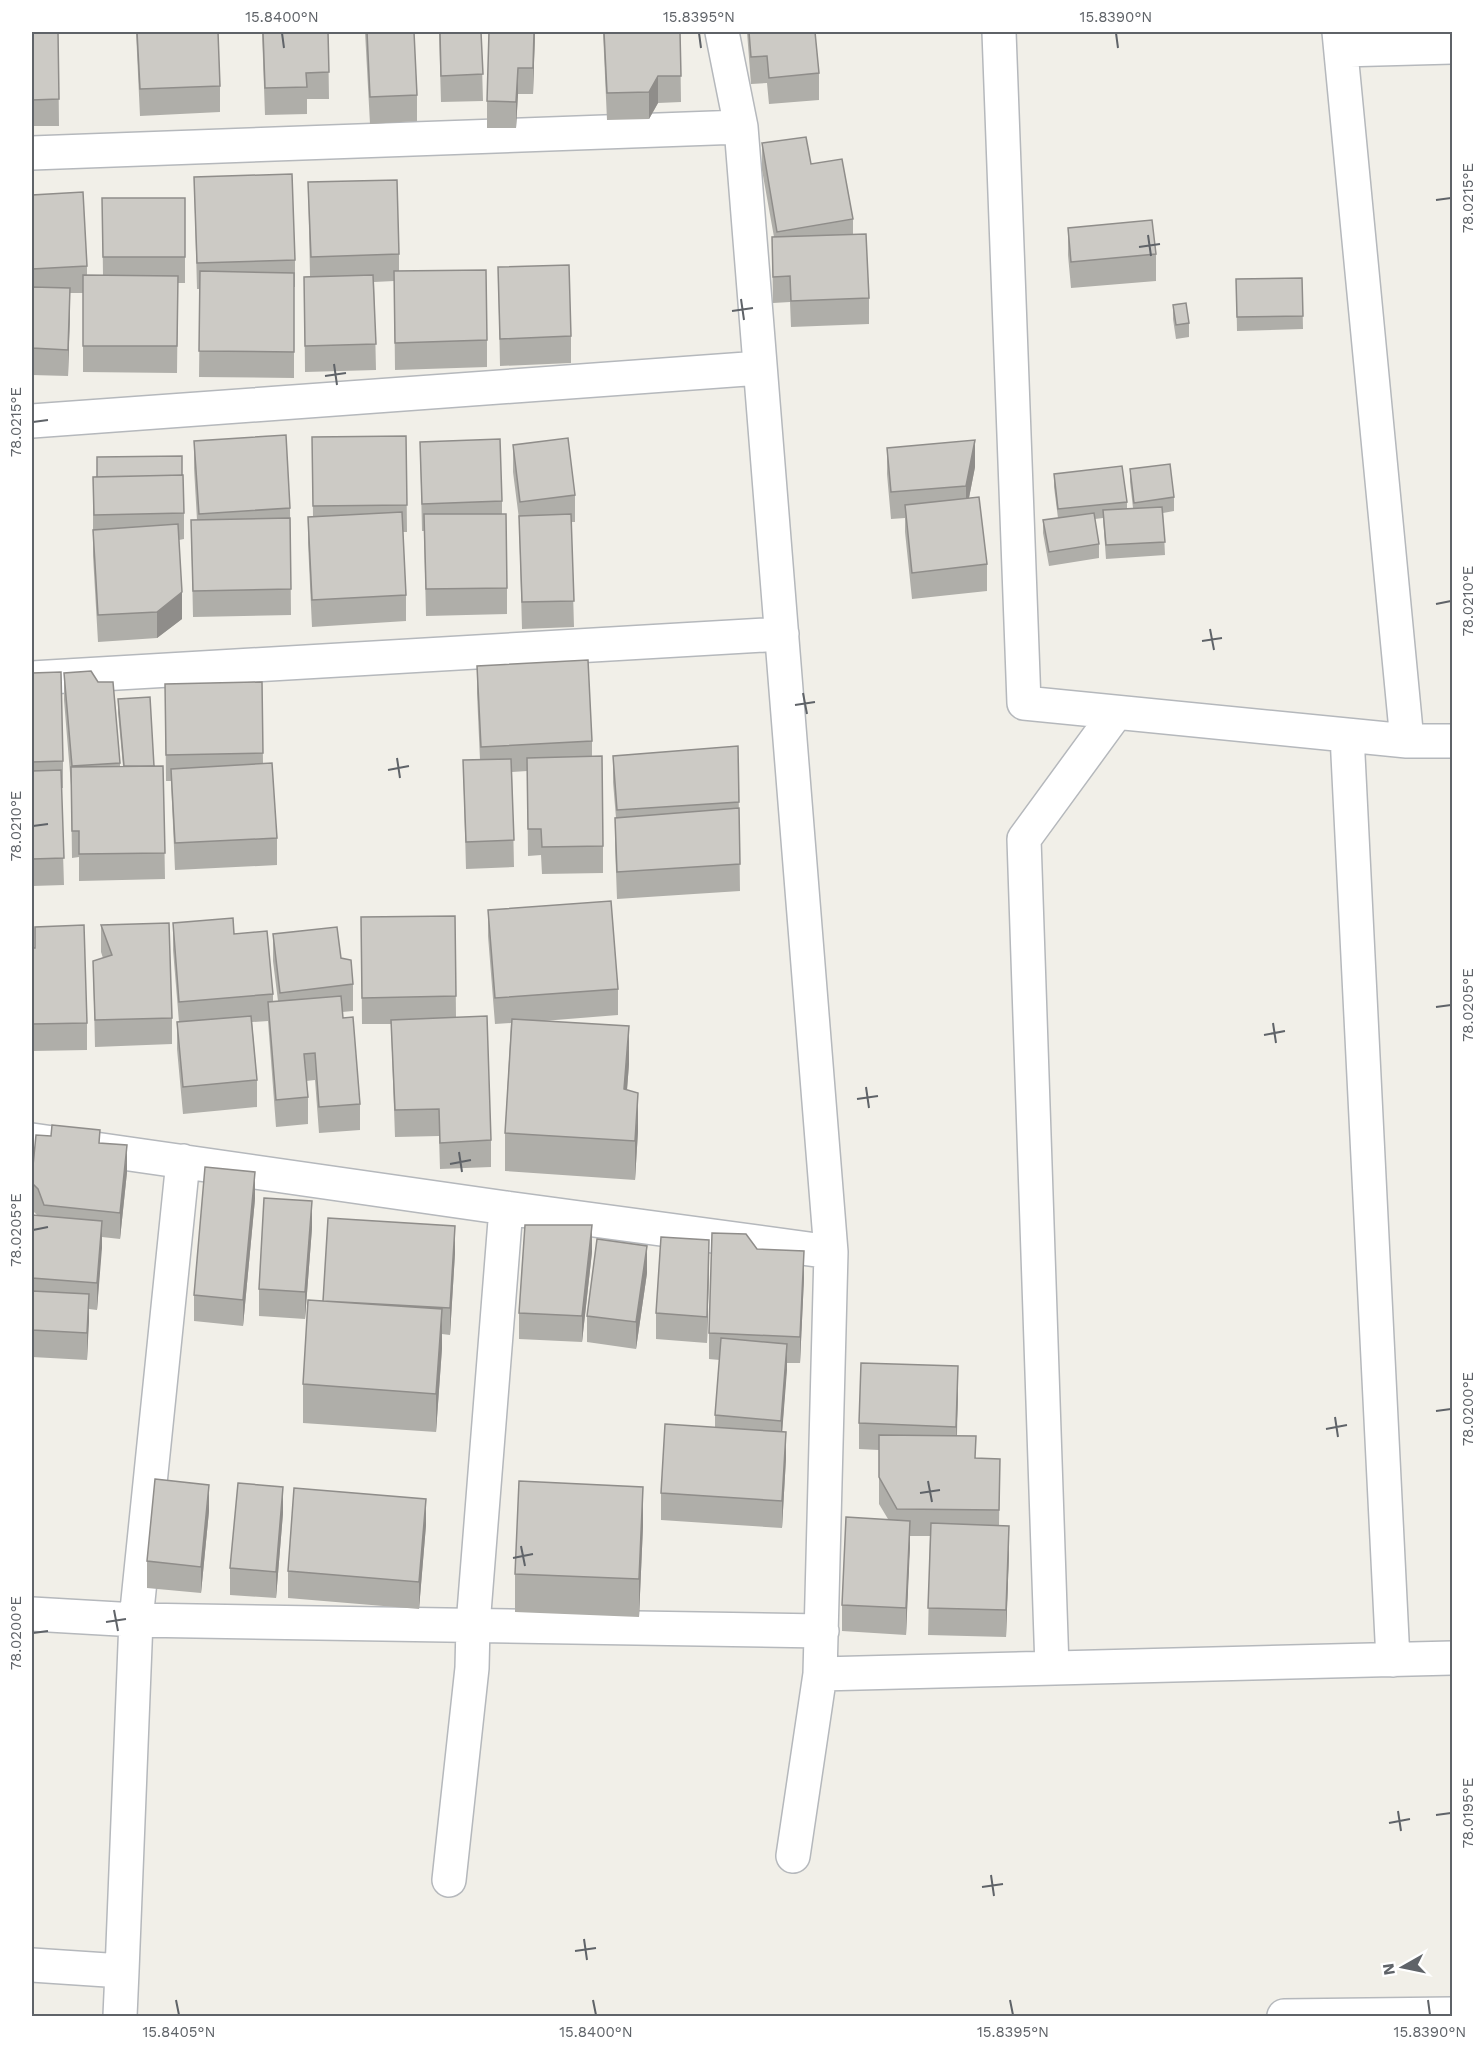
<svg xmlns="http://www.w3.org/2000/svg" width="1484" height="2048" font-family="'Work Sans',sans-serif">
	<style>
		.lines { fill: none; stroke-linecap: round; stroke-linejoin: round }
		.street-casing { stroke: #b5b8bc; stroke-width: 36 }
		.street { stroke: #fff; stroke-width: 33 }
		.wall { fill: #afaea9 }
		.shaded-wall { fill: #8f8d8a }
		.building { fill: #cccac5; stroke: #8f8d8a; stroke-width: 1.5 }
		.ticks { fill: none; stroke: #5f6368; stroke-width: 2 }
		.neatline { fill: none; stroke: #5f6368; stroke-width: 2 }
		.ticks-label { font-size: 15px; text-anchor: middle; fill: #5f6368 }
	</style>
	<rect width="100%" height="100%" fill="#f1efe8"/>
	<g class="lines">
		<defs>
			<path id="street" d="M722,32L741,127L831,1252L820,1674L793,1856
				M999,32L1024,703L1407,741L1339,32
				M1341,50L1452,47
				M32,153L741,127
				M32,421L760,368
				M32,678L782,634
				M1347,735L1393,1660
				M1407,741H1452
				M32,1140L506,1208L831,1252
				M32,1614L136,1620L183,1161
				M1052,1668L1024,839L1116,713
				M820,1674L1452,1658
				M449,1880L472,1668L473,1625L506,1208
				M32,1965L122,1971L136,1620L822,1631
				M120,2016L122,1971
				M1284,2016L1452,2014"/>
		</defs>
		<use href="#street" class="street-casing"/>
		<use href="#street" class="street"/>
	</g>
	<path class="wall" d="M32,32H58L59,126H32Z
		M136,32H218L220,86V112L140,116Z
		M262,32H328L329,99H307V114L265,115Z
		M365,32H414L417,95V121L370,124Z
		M439,32H481L483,101L441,102Z
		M535,32L533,94H518L516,128H487V101Z
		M603,32H680L681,102L658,103L649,119L607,120Z
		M747,32H815L819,73V100L769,104L767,83L751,84Z
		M762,143L811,164L853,219V234L869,298V324L791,327L790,302L773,303L772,237H774L762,170Z
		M194,177L295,260V287H294V378L199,377L200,289H197Z
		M308,182L399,254V271L487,340V367L395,370L394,281L374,282L376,370L305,372L304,277L310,276Z
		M32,195L87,266V275H103L102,198H185V283H178L177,373L83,372V293H70L68,376L32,375Z
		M1068,228L1156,254V281L1071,288L1068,255Z
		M498,267L571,336V363L500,366Z
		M1302,278L1303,329L1237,331L1236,279Z
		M1173,305L1189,323V337L1176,339L1173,319Z
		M406,436L407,532H403L406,595V621L312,627L308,543V517L313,516L312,437Z
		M194,441L290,508L291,615L193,617L191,520H197L194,468Z
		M420,442L502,501V514L507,588V614L426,616L424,531H422Z
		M513,445L575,495V522H571L574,627L522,629L519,519L513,472Z
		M887,448L975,467L969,498L987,564V591L912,599L905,532V518L891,519L887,474Z
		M1130,469L1174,497V511L1163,513L1165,555L1106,559L1103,518L1095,519L1099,544V558L1049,566L1043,533V520L1058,518L1054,487V474L1127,502V509L1133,508L1130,482Z
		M182,475L184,513V539L179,540L182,619L157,638L98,642L93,556V477Z
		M477,666L592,741V756L603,846V873L542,874L541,855L528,856L527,771L512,772L514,867L466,869L463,760H480L477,693Z
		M32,673L63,761V788H61L64,885L32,886Z
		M64,673L120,763V767L123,766L118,713V699L154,766H163L165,879L79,881V857L72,858L71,785L64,700Z
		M262,682L263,764L277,838V865L175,870L171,781H166L165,684Z
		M738,746L740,891L617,899L615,844V818H616L613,782V756Z
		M488,910L618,989V1015L543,1021L629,1064L627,1090L638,1131L635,1180L505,1171V1133L511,1023L495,1024L488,936Z
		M455,916L456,1017L491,1140V1167L440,1169L439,1136L395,1137L391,1024H362L361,917Z
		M173,923L234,934L273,994V1002L278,1001L273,961V934L341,958L353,984V1011L342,1012L360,1104V1130L319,1133L315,1080L306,1081L308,1097V1124L276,1127L268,1021L252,1022L257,1080V1107L183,1114L177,1049V1022H179L173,950Z
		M101,925L172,1018V1044L95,1047L93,961L103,958L101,952Z
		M32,948L87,1023V1050L32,1051Z
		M100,1143L127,1172L120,1239L102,1237L97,1310L89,1309L87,1360L32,1357V1215H37L32,1210V1176Z
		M255,1199L243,1326L194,1321V1295Z
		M312,1228L305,1319L259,1316V1289Z
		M757,1249L804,1278L800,1363H787L782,1432L786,1458L782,1528L661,1520V1493L715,1428V1415L720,1360L709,1359V1333Z
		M592,1252L582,1342L519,1339V1313Z
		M455,1253L450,1335L442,1334V1348L436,1432L303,1423V1384L323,1301Z
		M709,1266L707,1343L656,1339V1313Z
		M647,1273L636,1349L587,1342V1316Z
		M958,1392L957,1436L976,1458L1000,1459L999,1525L1009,1552L1006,1637L928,1635L930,1536H910L906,1635L842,1631V1605L888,1519L879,1504V1450L859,1449V1423Z
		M209,1511L201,1593L147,1588V1561Z
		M283,1513L276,1598L230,1595V1568Z
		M426,1525L419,1609L288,1598V1571Z
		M643,1526L639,1617L515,1612V1574Z"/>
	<path class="shaded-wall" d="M534,32H535L533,94V68Z
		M518,68V94L516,128V102Z
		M658,76V103L649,119V92Z
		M70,288V314L68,376V350Z
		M975,440V467L966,513V486Z
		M182,592V619L157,638V612Z
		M629,1026V1064L624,1127V1089Z
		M638,1093V1131L635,1180V1141Z
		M127,1145V1172L120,1239V1213Z
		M255,1172V1199L243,1326V1300Z
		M312,1201V1228L305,1319V1292Z
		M102,1221V1248L97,1310V1283Z
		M592,1225V1252L582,1342V1316Z
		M455,1226V1253L450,1335V1308Z
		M709,1240V1266L707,1343V1317Z
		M647,1246V1273L636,1349V1322Z
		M804,1251V1278L800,1363V1337Z
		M89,1294V1321L87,1360V1333Z
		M442,1309V1348L436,1432V1394Z
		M787,1344V1370L781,1447V1421Z
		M958,1366V1392L956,1453V1427Z
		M786,1432V1458L782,1528V1501Z
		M209,1485V1511L201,1593V1567Z
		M283,1487V1513L276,1598V1572Z
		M643,1487V1526L639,1617V1579Z
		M426,1499V1525L419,1609V1582Z
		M910,1521V1547L906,1635V1608Z
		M1009,1526V1552L1006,1637V1610Z"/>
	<path class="building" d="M32,32H58L59,99L32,100Z
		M137,32H218L220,86L140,89Z
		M263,32H328L329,72L306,73L307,87L265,88Z
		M367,32H414L417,95L370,97Z
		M440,32H481L483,74L441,76Z
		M489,32H534L533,68H518L516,102L487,101Z
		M604,32H680L681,76H658L649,92L607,93Z
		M749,32H815L819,73L769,78L767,56L751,57Z
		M806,137L811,164L842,159L853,219L777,232L762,143Z
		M292,174L295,260L197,263L194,177Z
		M397,180L399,254L311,257L308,182Z
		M83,192L87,266L32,269V195Z
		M102,198H185V257H103Z
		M1152,220L1156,254L1071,262L1068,228Z
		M866,234L869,298L791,301L790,276L773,277L772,237Z
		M569,265L571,336L500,339L498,267Z
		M486,270L487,340L395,343L394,271Z
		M200,271L294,273V352L199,351Z
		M83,275L178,276L177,346H83Z
		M373,275L376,344L305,346L304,277Z
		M1302,278L1303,316L1237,317L1236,279Z
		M32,287L70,288L68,350L32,348Z
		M1186,303L1189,323L1176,325L1173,305Z
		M286,435L290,508L199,514L194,441Z
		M406,436L407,505L313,506L312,437Z
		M568,438L575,495L520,502L513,445Z
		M500,439L502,501L422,504L420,442Z
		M975,440L966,486L891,492L887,448Z
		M182,456V475L97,477V457Z
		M1170,464L1174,497L1134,503L1130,469Z
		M1122,466L1127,502L1058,509L1054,474Z
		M183,475L184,513L94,515L93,477Z
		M979,497L987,564L912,573L905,505Z
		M1162,507L1165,542L1106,545L1103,510Z
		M402,512L406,595L312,600L308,517Z
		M1094,513L1099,544L1049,552L1043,520Z
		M424,514H506L507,588L426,589Z
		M571,514L574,601L522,602L519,516Z
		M290,518L291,589L193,591L191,520Z
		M178,524L182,592L157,612L98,615L93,530Z
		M588,660L592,741L481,747L477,666Z
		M91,671L98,682H113L120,763L72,766L64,673Z
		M61,672L63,761L32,762V673Z
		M262,682L263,753L166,755L165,684Z
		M150,697L154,766H124L118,699Z
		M738,746L739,802L617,810L613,756Z
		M602,756L603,846L542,847L541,829H528L527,758Z
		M511,759L514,840L466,842L463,760Z
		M272,763L277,838L175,843L171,769Z
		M163,766L165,853L79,854V831H72L71,767Z
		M61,770L64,858L32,859V771Z
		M739,808L740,864L617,872L615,818Z
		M611,901L618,989L495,998L488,910Z
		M455,916L456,996L362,998L361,917Z
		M233,918L234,934L267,931L273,994L179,1002L173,923Z
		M169,923L172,1018L95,1020L93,961L112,955L101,925Z
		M84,925L87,1023L32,1024V948H35V927Z
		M337,927L341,958L351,960L353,984L280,993L273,934Z
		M341,996L343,1018L353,1017L360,1104L319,1107L315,1053L304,1054L308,1097L276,1100L268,1002Z
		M251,1016L257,1080L183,1087L177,1022Z
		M487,1016L491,1140L440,1143L439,1109L395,1110L391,1020Z
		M512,1019L629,1026L624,1089L638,1093L635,1141L505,1133Z
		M52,1125L100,1130L99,1143L127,1145L120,1213L44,1205L38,1189L32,1183V1176L36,1135L51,1136Z
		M205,1167L255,1172L243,1300L194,1295Z
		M264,1198L312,1201L305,1292L259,1289Z
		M32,1215L102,1221L97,1283L32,1278Z
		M328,1218L455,1226L450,1308L323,1301Z
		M525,1225H592L582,1316L519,1313Z
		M712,1233L746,1234L757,1249L804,1251L800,1337L709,1333Z
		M661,1237L709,1240L707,1317L656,1313Z
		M597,1239L647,1246L636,1322L587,1316Z
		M32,1291L89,1294L87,1333L32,1330Z
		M308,1300L442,1309L436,1394L303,1384Z
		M721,1338L787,1344L781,1421L715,1415Z
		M861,1363L958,1366L956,1427L859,1423Z
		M665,1424L786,1432L782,1501L661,1493Z
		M879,1435L976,1436L975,1458L1000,1459L999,1510L897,1509L879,1477Z
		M155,1479L209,1485L201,1567L147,1561Z
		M519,1481L643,1487L639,1579L515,1574Z
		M238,1483L283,1487L276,1572L230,1568Z
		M294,1488L426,1499L419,1582L288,1571Z
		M846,1517L910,1521L906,1608L842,1605Z
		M931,1523L1009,1526L1006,1610L928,1608Z"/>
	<path class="ticks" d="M282,33L284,48M699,33L701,48M1116,33L1118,48M1436,200L1451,198M1148,235L1151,256M1139,247L1160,244M741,299L744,320M732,311L753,308M334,364L337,385M325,376L346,373M33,422L48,420M1436,604L1451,601M1210,629L1214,650M1202,641L1222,638M803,693L807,714M795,705L815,702M397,758L400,778M388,770L409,766M33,826L48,824M1436,1007L1451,1005M1273,1023L1276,1043M1264,1035L1285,1031M866,1087L869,1108M857,1099L878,1096M459,1152L462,1172M450,1164L471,1160M33,1230L48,1227M1436,1411L1451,1409M1335,1417L1338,1437M1326,1429L1347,1425M928,1481L932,1502M920,1493L940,1490M521,1546L525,1566M513,1558L533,1554M114,1610L118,1631M106,1622L126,1619M33,1633L48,1631M1398,1811L1401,1831M1436,1815L1451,1813M1389,1823L1410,1819M991,1875L994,1896M982,1887L1003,1884M584,1939L587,1960M575,1951L596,1948M176,2000L179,2015M593,2000L596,2015M1010,2000L1013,2015M1428,2000L1430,2015"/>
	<rect width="1484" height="2048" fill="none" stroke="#ffffff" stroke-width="66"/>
	<g transform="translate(1403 1967) rotate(261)" stroke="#ffffff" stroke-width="4.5" paint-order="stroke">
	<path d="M0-4.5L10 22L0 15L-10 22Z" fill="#5f6368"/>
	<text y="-9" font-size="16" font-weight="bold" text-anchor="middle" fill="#5f6368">N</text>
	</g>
	<rect x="33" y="33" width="1418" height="1982" class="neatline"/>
	<g class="ticks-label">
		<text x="282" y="22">15.8400°N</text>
		<text x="699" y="22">15.8395°N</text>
		<text x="1116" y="22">15.8390°N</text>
		<text transform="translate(1468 198) rotate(-90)" y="5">78.0215°E</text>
		<text transform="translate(16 422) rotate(-90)" y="5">78.0215°E</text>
		<text transform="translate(1468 601) rotate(-90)" y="5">78.0210°E</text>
		<text transform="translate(16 826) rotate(-90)" y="5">78.0210°E</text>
		<text transform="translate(1468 1005) rotate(-90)" y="5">78.0205°E</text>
		<text transform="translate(16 1230) rotate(-90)" y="5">78.0205°E</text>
		<text transform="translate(1468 1409) rotate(-90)" y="5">78.0200°E</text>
		<text transform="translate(16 1633) rotate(-90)" y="5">78.0200°E</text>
		<text transform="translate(1468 1813) rotate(-90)" y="5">78.0195°E</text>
		<text x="179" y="2037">15.8405°N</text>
		<text x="596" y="2037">15.8400°N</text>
		<text x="1013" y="2037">15.8395°N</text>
		<text x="1430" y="2037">15.8390°N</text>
	</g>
</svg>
